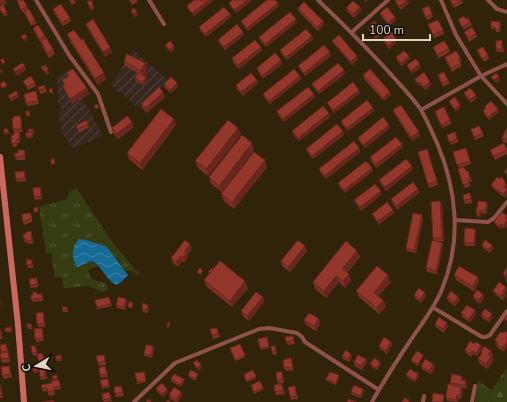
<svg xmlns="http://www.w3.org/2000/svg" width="507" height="402" font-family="'Nunito Sans',sans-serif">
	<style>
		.industrial { fill: url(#industrial-furrows) }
		.grass { fill: url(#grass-tufts) }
		.forest { fill: url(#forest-firs) }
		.water { fill: url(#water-waves) }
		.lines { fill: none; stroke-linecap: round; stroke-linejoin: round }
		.street { stroke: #8f514b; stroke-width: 4 }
		.secondary { stroke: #ca675f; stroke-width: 6 }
		.wall { fill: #7e2f25 }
		.shaded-wall { fill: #67261e }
		.building { fill: #93372b; stroke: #67261e }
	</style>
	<defs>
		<pattern id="industrial-furrows" width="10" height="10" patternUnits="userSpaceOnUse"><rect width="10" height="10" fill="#392820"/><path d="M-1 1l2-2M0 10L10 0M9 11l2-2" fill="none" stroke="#55463f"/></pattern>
		<pattern id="grass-tufts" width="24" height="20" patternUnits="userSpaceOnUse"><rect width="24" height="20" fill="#353c12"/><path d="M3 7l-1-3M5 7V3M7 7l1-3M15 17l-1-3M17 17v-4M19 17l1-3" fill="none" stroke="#525733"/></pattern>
		<pattern id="forest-firs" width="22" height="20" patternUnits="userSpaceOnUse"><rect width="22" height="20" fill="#353c12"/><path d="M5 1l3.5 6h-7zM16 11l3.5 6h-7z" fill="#525733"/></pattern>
		<pattern id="water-waves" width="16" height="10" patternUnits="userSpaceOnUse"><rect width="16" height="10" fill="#166b96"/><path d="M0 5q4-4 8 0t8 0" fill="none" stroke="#4386a8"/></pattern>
	</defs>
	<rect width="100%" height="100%" fill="#30230a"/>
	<path class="industrial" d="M133,50L169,81L139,108L111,85Z
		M71,69L90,94L83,99L103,136L73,148L62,133L58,113L62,110L58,103L57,77Z"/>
	<path class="grass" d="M77,189L110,239L140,275L131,271H126L107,247L86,240L79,239L83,265L91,261L98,266L88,270C90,281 97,281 106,283L108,289L102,292L88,286L64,288L62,277L55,278L51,253H46L39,207L67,199L69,192Z
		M478,381L492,390L486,402H475Z"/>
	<path class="forest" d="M507,367V402H486L492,390Z"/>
	<path class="water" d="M79,239L86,240L107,247L128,275L121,282L116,285C105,279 101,265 92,261L77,267C71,258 72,246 79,239Z"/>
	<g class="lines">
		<path class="street" d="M36,0L69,55L98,94L111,132
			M149,0L164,24
			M318,0C342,23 365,46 388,71C399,84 412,96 421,110C427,120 432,132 437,143C457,190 462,241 442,289C435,307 423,322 412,338C398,359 384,380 372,402
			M441,0L456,35L481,76L507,104
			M488,0L497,9L507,12
			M352,32L388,0
			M421,110L481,76L507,64
			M455,220L488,222L494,218L507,202
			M434,308L482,337H486L490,335L507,311
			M134,402L175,363L259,329L269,328L297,333L302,337L305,342L379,390
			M423,402L424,396
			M472,402L475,386"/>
		<path class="secondary" d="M0,157L18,325L24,402"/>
	</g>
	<path class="wall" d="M17,0L27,6L28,10L23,13Z
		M69,0H74L76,3L72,5Z
		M129,0H137V2L132,5Z
		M194,0H214L194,16L188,9L187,6Z
		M233,0H252L236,13L230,6L229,3Z
		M450,0H461L463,3L454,8Z
		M395,1L409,3L401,10L396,4Z
		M87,2L93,5L94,8L91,10Z
		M278,3L279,6L248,31L242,24L241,21Z
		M429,6L433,17L427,20L422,9Z
		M360,7L361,11L354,18L347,11L346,8Z
		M298,8L323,21L324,24L318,31L299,12Z
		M53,9L70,18L71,21L63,26L54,13Z
		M24,12L35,20L37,23L31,26Z
		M380,13L395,17L396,20L389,26L381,16Z
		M230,14L231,17L206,37L200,30L199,27Z
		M458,19H466L470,22L472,25L464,30Z
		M297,22L266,47L260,40L259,37Z
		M86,24L112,52L105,57L88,29Z
		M428,24L443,30L444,34L434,38Z
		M501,24L500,32H496L495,29H491V27Z
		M368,26L382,30L383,33L376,39L369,30Z
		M33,28L45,36L46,38L53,49L55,54L49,58L42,46L41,42H40Z
		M243,32L244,35L225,50L219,43L218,40Z
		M464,32L476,34L477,37L469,42Z
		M67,34L81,40L106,79L98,85L70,41Z
		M312,36L313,39L287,60L281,53L280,50Z
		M383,39H397L396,43L389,49L384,42Z
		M332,41L358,59L352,65L334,44Z
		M503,44L504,52H497L496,49Z
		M433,47L449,48L450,52L439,58Z
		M262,50L239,69L233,62L232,58Z
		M477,50L488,55L489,59L484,62Z
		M331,56L305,76L300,69L298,66Z
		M409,56L410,59L402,66L397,61L396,57Z
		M445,57H460L461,61L460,62L462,66L452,72L446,61Z
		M281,60L282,64L263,79L258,72L257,68Z
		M124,61L145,63L147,68L143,75L146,77L147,80L144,85L136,81L135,78L138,73L125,66Z
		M67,73L87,88L89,93L72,104L65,91L63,86L64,85L62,80L68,76Z
		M345,74L319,94L313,87L312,84Z
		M363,75L390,92L391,95L384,101L364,79Z
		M438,75L448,80L450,83L443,87Z
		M300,76L301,79L270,104L264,97L263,94Z
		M415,79L430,82L432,85L425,90L421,85L419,86L416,82Z
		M257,80L258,83L243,96L237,89L236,85Z
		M23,81L35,83L36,86L28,90Z
		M164,84L178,86L171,93L165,88Z
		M46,89L47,92L40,94L39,90Z
		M359,90L360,93L334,113L329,106L327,103Z
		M163,92L165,97L147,113L143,109L141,104Z
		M464,93L477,98L471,103L465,96Z
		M37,94L39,104L28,106L26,103Z
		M314,94L315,97L284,122L278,115L277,111Z
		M485,106L499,112L489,120L484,114L483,111L486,109Z
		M393,110L420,136L412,141L394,113Z
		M29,111L30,116L27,117L26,115Z
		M374,111L348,131L342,124L341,121Z
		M436,115L450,120L451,124L442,128Z
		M330,117L299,141L293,134L292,131Z
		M21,118L22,121V132H19L20,135V143H17V147H13L12,144L14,135L18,132H14L13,129Z
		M88,124L89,127L79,133L76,126Z
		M176,125L142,170L129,159L127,153Z
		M479,126L484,136L475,140L471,129Z
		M134,127L118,139L113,133L112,128Z
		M390,128L365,148L359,141L358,138Z
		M507,128V143L503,142L502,138Z
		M8,129L9,134H5L4,133Z
		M33,129L34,133H32L33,137L27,138L26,136L29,133V132Z
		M343,131L344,135L313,159L307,152L306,149Z
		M455,132L458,142L451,145L447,135Z
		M241,134L208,176L198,168L195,161Z
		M403,147L377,168L371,161L370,157Z
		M359,148L360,152L326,179L320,172L319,169Z
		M466,148L471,164L459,168L453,152Z
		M427,149L438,185L429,188L418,152Z
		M507,149V154L495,160L490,150Z
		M24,150L25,153V160H16L15,157L18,153Z
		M254,150L222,192L211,184L209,177Z
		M412,166L413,169L386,191L381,184L379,180Z
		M267,167L234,209L224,201L221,194Z
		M458,169L466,171H468L472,181L469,182L471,186L465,188Z
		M24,171L26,181L17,182L16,179Z
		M373,171L345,193L339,186L338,183Z
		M505,181L507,188L505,198L493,188L491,185Z
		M40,187L41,190L42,199L35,200L34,197Z
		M420,192L397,210L392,202L391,199Z
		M382,194L361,211L356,203L354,200Z
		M471,197L472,203L465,204L464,200Z
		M442,204L444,241L437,242L442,243L443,246L437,274L427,272L426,268L434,241L433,238Z
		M488,206L486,214L481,213V217L477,216L476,213Z
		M393,210L394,213L379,225L374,217L372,214Z
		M32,216V222L24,225L23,222Z
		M507,216V225L504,229L502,227L500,229L496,225L494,222Z
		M423,219L416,253L407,251L406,248Z
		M475,229L476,232L475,246H465L464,242Z
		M32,234L33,243L28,244L27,242L25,243L24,239Z
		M482,245L494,248L490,253L483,248Z
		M192,249L187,255L188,258L185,262L182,261L178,267L173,263L171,258Z
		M307,251L290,272L282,266L281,261Z
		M357,251L360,257L347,273L351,281L345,288L339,282L326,298L315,289L313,282Z
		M33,264V268H28L27,265Z
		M507,267V282L505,278H506L504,276L503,273Z
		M208,272L248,288L232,307L207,287L204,280L209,274Z
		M454,275L478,277L479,282L474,291L456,280Z
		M38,281V287L31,288L30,285Z
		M391,282L378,296L383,300L386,307L379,314L359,297L356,291Z
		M506,287L507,290L505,293L506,296L503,300L495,294L493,291Z
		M37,294L43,297V301L33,302L31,299L33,295Z
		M414,295L426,296L421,303L415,298Z
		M473,296L484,297L480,304L474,299Z
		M109,297L112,306L97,309V307Z
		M263,297L264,302L249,321L243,316L241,311Z
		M447,297L460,300L455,306L448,301Z
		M126,299L127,302L125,310L117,308L116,305Z
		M148,305L149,308L148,313L143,312L142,309Z
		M68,308V312H63V310Z
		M475,310L476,314L470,322L462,317L461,313Z
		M481,314L493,317L489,322L482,318Z
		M44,315L45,327H38L37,324Z
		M319,319L320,324L316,331L306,325L304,320Z
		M435,324L448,326L444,333L436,327Z
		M32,325V329H28L27,327Z
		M11,327L12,332H6L5,331Z
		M42,328L43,331L44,341L37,342L35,339Z
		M217,328L220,337L213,339L210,329Z
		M0,329L2,332V339H0Z
		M500,332L504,352L497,347L495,340Z
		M293,336L295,344L288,345L286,342Z
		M267,339L269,348L261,350L260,348Z
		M391,342L392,345L387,354L380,349L379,346Z
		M240,344L245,357L236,361L230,348Z
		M35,346L37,354L44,357H45L47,363L40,366L38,355L34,356L32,353Z
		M275,346L277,354L273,355L272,352Z
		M8,348L10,362L2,363L1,359V352Z
		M154,348L152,357L144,356V354Z
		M482,348L477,356L473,354L471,357L466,353L465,350Z
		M491,351L493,356L492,357L493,361L488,369L480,364L478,359L482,354L481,352Z
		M351,354L352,357L349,362L343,359L342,356Z
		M61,355L62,361H57L56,360Z
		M104,355L106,365L99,366L98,363Z
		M423,357L418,366L412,362L411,360Z
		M291,358L294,370L286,371L284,368Z
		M366,359L367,362L362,370L355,366L354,362Z
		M380,362L381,364L377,370L371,366L370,364Z
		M433,364L435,367L431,374L422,369L421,366Z
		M9,366L12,377L4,379L2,375Z
		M45,368L47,372V379L41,380L40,377Z
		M38,369L39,372L34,373L33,371Z
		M107,370L108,377L101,378L100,375Z
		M253,370L256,378L247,382L244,374Z
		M145,373L146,382L137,384V382Z
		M198,374V376L195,381L189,377L188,375Z
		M57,375L58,380H54L52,376Z
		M283,375L284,383L278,384L277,380Z
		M339,375V377L336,385L327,381L326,379Z
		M406,375L419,376L415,382L406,376Z
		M461,376L463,379L462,381L467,385L466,389L462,388L463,390L461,399L459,398L458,402L447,401L446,398L451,385L450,383Z
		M171,379L184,381L181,387L171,381Z
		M108,380L110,387L102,389V387Z
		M260,381L264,389L254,394L251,385Z
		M0,383L3,398H0Z
		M60,383L61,389L54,390L55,395L49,396L47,391L43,392L42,389Z
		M282,384L285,394L276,395L275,392Z
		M121,386L124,396L116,397L115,394Z
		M295,386L298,399L291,400L290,397Z
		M156,388L167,389L168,392L163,397L157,391Z
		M364,391L361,398L351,394V392Z
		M109,392L112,401L104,402L103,400Z
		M181,392L182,395L178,402H176L170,399L169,395Z"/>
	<path class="shaded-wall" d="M5,0L7,3L0,8V3Z
		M209,0H214L194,16L192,13Z
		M247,0H252L236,13L234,10Z
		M364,0H368L365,3Z
		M408,0L409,3L401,10L400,6Z
		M278,3L279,6L248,31L247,28Z
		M360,7L361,11L354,18L353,14Z
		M7,12L8,15L4,17L3,14Z
		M137,12L138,15L134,17L133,14Z
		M230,14L231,17L206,37L205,34Z
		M395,17L396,20L389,26L388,23Z
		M296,19L297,22L266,47L265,44Z
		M323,21L324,24L318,31L317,27Z
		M382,30L383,33L376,39L375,35Z
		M243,32L244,35L225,50L224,47Z
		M312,36L313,39L287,60L286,57Z
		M395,36L397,39L396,43L389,49L388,46Z
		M27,37L28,39L24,41L23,39Z
		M502,40L503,44L504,52L502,49Z
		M174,46L175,49L170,53L169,50Z
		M110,47L112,52L105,57L103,52Z
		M261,47L262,50L239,69L238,65Z
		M330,52L331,56L305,76L304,73Z
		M357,56L358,59L352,65L351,61Z
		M409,56L410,59L402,66L401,63Z
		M281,60L282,64L263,79L262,76Z
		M145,63L147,68L143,76L141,71Z
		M420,64L421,68L412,74L410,71Z
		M25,66L26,70L17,76L15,72Z
		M2,69L3,72L0,74V70Z
		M48,69L49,73L46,75L45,72Z
		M344,70L345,74L319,94L318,91Z
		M104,73L106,79L98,85L95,78Z
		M300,76L301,79L270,104L269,101Z
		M499,76L500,80L495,83L494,80Z
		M146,77L147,80L144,85L143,82Z
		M257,80L258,83L243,96L241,92Z
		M420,82L421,85L419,86L418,83Z
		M430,82L432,85L425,90L424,87Z
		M177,83L178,86L171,93L170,90Z
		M7,85V87L3,89L2,88Z
		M87,88L89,93L72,104L70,99Z
		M359,90L360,93L334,113L333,110Z
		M163,92L165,97L147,113L146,108Z
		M390,92L391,95L384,101L383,98Z
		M18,94L19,97L11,102L10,99Z
		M314,94L315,97L284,122L283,119Z
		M476,95L477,98L471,103L470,100Z
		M460,105L461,108L455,112L454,109Z
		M373,108L374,111L348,131L347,128Z
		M498,109L499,112L489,120L488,117Z
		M329,113L330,117L299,141L298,138Z
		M21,118L22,121V132L21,129Z
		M174,119L176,125L142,170L140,163Z
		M132,122L134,127L118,139L116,134Z
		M389,125L390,128L365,148L363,145Z
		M238,128L241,134L208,176L206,169Z
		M343,131L344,135L313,159L312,156Z
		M419,132L420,136L412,141L411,137Z
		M252,143L254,150L222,192L219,186Z
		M402,144L403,147L377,168L376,164Z
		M359,148L360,152L326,179L324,176Z
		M265,160L267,167L234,209L232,202Z
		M412,166L413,169L386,191L385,187Z
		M372,168L373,171L345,193L344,190Z
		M506,184L507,188L505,190L504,187Z
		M418,189L420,192L397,210L396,206Z
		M507,190V195L505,198L503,194Z
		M381,191L382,194L361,211L360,207Z
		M440,201L442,204L444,241L442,238Z
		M487,202L488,206L486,214L485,211Z
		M393,210L394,213L379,225L378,221Z
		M480,210L481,213V217L479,214Z
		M422,215L423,219L416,253L414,250Z
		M507,216V225L504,229L503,226L505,218Z
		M500,224L502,227L500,229L499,226Z
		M475,229L476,232L475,246L474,243Z
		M442,243L443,246L437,274L436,271Z
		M190,244L192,249L187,255L188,258L185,262L183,257L184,252Z
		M492,245L494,248L490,253L489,250Z
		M305,246L307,251L290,272L288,267Z
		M357,251L360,257L345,275L342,269Z
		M181,256L182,261L178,267L176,262Z
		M203,271V272L201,276L200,274Z
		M349,274L351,281L345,288L343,281Z
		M388,275L391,282L376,299L374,293Z
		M336,276L339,282L326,298L324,291Z
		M478,277L479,282L474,291L472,286Z
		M245,281L248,288L232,307L230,301Z
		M506,287L507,290L505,293L506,296L503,300L501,296L503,291Z
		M425,293L426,296L421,303L420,299Z
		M483,294L484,297L480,304L479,300Z
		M0,297L1,300L2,308L1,305Z
		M263,297L264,302L249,321L247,316Z
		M458,297L460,300L455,306L454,303Z
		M126,299L127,302L125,310L124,307Z
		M383,300L386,307L379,314L377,308Z
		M148,305L149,308L148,313L147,310Z
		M475,310L476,314L470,322L469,319Z
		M43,312L44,315L45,327L44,323Z
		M492,314L493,317L489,322L488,319Z
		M319,319L320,324L316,331L314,326Z
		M447,323L448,326L444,333L443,329Z
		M42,328L43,331L44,341L43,338Z
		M391,342L392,345L387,354L386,350Z
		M507,342V347L504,352L502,348Z
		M6,344L8,348L10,362L9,358Z
		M481,345L482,348L477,356L476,353Z
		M153,346L154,348L152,357L151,355Z
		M472,351L473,354L471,357L470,354Z
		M491,351L493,356L492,357L493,361L488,369L486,364L488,354Z
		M351,354L352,357L349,362L348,359Z
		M423,355V357L418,366V364Z
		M366,359L367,362L362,370L361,366Z
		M380,362L381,364L377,370V368Z
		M433,364L435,367L431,374L429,371Z
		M201,365L202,368L198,371L197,368Z
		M45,368L47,372V379L45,376Z
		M198,374V376L195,381V379Z
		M418,374L419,376L415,382V380Z
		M339,375V377L336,385V383Z
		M184,379V381L181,387L180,385Z
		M466,381L467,385L466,389L465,385Z
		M461,387L463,390L461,399L460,395Z
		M167,389L168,392L163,397L162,394Z
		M363,389L364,391L361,398V396Z
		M181,392L182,395L178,402H177L176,400Z
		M457,395L459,398L458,402H457L456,400Z"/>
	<path class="building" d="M0,0H5L0,3Z
		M17,0H23L27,6L21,10Z
		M70,0H74L75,1L72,3Z
		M91,0L93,5L90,6L87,2Z
		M194,0H209L192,13L187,6Z
		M233,0H247L234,10L229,3Z
		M267,0H275L278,3L247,28L241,21Z
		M396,0H407L400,6L395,1Z
		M450,0H461L453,5Z
		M353,1L360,7L353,14L346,8Z
		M304,2L323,21L317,27L298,8Z
		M61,4L70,18L62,23L53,9Z
		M3,5L7,12L3,14L0,9V7Z
		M429,6L432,14L426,17L422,9Z
		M224,7L230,14L205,34L199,27Z
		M387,7L395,17L388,23L380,13Z
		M134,8L137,12L133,14L131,11Z
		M29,9L35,20L30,23L24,12Z
		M290,12L296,19L265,44L259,37Z
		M464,16L466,19L468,18L470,22L462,27L458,19Z
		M93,19L110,47L103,52L86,24Z
		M438,20L443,30L433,35L428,24Z
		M374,21L382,30L375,35L368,26Z
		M491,21L500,22L499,30H495L496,28L491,27Z
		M237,24L243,32L224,47L218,40Z
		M38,25L45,36L39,39L33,28Z
		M472,27L476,34L468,38L464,32Z
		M306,29L312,36L286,57L280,50Z
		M74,30L81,40L83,39L104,73L95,78L67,34Z
		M390,33H393L395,36V40L388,46L383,39Z
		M25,34L27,37L23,39L21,36Z
		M339,35L357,56L351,61L332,41Z
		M46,38L53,49L47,53L41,41Z
		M255,40L261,47L238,65L232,58Z
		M502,40V49H496V41Z
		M170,41L174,46L169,50L165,45Z
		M444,41L449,48L437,55L433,47Z
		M324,45L330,52L304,73L298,66Z
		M483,47L488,55L482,59L477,50Z
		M404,51L409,56L401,63L396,57Z
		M456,51L460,57L458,59L461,63L451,69L445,57Z
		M275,53L281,60L262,76L257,68Z
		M127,54L145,63L141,71L124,61Z
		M3,58L5,62L3,64L0,60Z
		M416,59L420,64L410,71L407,65Z
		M22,63L25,66L15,72L13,69Z
		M338,63L344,70L318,91L312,84Z
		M46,65L47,68V67L43,69L44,70H43L41,67Z
		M47,67L48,69L45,72L43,69Z
		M73,69L87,88L70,99L63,86L65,85L62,80L69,76L67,73Z
		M294,69L300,76L269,101L263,94Z
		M370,69L390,92L383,98L363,75Z
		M424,72L430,82L424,87L420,82L418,83L415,79Z
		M444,72L448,80L442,83L438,75Z
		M138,73L146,77L143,82L135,78Z
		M251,73L257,80L241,92L236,85Z
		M496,73L499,76L494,80L491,77Z
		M31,76L35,83L27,87L23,81Z
		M171,77L177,83L170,90L164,84Z
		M4,81L7,85L2,88L0,84Z
		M353,82L359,90L333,110L327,103Z
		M45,85V89L39,90L38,87Z
		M159,87L163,92L146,108L141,104Z
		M308,87L314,94L283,119L277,111Z
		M52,88L53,93H50L49,89Z
		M470,88L476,95L470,100L464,93Z
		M16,91L18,94L10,99L8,96Z
		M36,91L38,101L26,103L24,94Z
		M455,97L460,105L454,109L449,101Z
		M367,100L373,108L347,128L341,121Z
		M491,101L498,109L488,117L483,111L486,108L485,106Z
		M97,104L99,107L96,109L94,106Z
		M401,105L419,132L411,137L393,110Z
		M323,106L329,113L298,138L292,131Z
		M444,107L450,120L441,125L435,111Z
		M161,109L174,119L140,163L127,153Z
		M26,111H29L30,115H26Z
		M14,116H20L21,118V129H13L12,118H14Z
		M127,116L132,122L116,134L112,128Z
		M383,117L389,125L363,145L358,138Z
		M86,120L88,124L78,129L76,126Z
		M228,120L238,128L206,169L195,161Z
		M337,124L343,131L312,156L306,149Z
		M479,126L483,133L474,137L471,129Z
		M507,128V140L502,138L506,129Z
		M4,129H8V132L4,133Z
		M28,129H33V131L29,132Z
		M14,132H19V139L16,140V143L12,144L11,135H14Z
		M32,132V136H26V133Z
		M455,132L457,139L449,142L447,135Z
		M242,135L252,143L219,186L209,177Z
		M396,137L402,144L376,164L370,157Z
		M354,141L359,148L324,176L319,169Z
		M504,143L507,150L493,156L490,150Z
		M466,148L470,161L457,165L453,152Z
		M427,149L437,181L428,184L418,152Z
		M18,150H24V156L15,157V153H18Z
		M254,152L265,160L232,202L221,194Z
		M51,159H54L55,164H51Z
		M406,159L412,166L385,187L379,180Z
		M366,161L372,168L344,190L338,183Z
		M464,167L466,171H468L470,178L468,179L469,183L463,185L458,169Z
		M507,168V174L504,172Z
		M24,171L25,178L16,179L15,172Z
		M497,177L499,179L501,177L505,181L504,182L506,184L504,187L507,190L503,194L491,185Z
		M413,182L418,189L396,206L391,199Z
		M375,184L381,191L360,207L354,200Z
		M40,187L41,196L34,197L33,188Z
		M470,193L471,199L464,200L463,195Z
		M440,201L442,238H433L431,202Z
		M478,201L487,202L485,211L480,210L479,214L476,213Z
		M387,202L393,210L378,221L372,214Z
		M37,207L38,212H34V208Z
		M502,212L507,216L505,218L507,219V220L503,226L500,224L499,226L494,222Z
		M31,213V219L23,222L22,214Z
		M413,213L422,215L414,250L406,248Z
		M465,228L475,229L474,243L464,242Z
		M31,231L32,240L27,241V239H24L23,234H26V232Z
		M185,240L190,244L184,252L186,253L183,257L181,256L176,262L171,258Z
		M298,240L305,246L288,267L281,261Z
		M432,240L442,243L436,271L426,268Z
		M485,240L492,245L489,250L482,245Z
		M346,241L357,251L342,269L349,274L343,281L336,276L324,291L313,282Z
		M26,259L32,260V264L27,265Z
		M220,261L245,281L230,301L204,280Z
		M377,266L388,275L374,293L383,300L377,308L356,291Z
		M459,266L478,277L472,286L454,275Z
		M507,267V279L505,278L507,276L503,273Z
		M200,268L203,271L200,274L197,272Z
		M212,268L213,269L210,274L208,272Z
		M37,278V284L30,285L29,279Z
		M499,282L506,287L503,291L504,292L501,296L493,291Z
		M419,288L425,293L420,299L414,295Z
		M477,290L483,294L479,300L473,296Z
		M451,291L458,297L454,303L447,297Z
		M33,292H36L37,294H42V298L31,299V295H33Z
		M256,292L263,297L247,316L241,311Z
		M109,297L111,304L97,307L95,300Z
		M118,297L126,299L124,307L116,305Z
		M129,302L133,303L132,308L128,307Z
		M143,303L148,305L147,310L142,309Z
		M467,305L475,310L469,319L461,313Z
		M62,307H67V310H63Z
		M485,309L492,314L488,319L481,314Z
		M43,312L44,323L37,324L36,313Z
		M309,313L319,319L314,326L304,320Z
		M507,315V321L504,319Z
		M439,317L447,323L443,329L435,324Z
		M168,322H170L169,327H167Z
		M27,324H31L32,327H27Z
		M11,327V330L5,331V328Z
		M42,328L43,338L35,339L34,329Z
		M217,328L218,334L212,335L210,329Z
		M0,329L1,336H0Z
		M505,331L507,333V342L502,348L496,344L497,342L495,340L500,332L503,333Z
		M293,336L294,340L286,342L285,337Z
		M267,337L269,347L260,348L258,339Z
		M384,337L391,342L386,350L379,346Z
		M470,341L474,344L476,342L481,345L476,353L472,351L470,354L465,350Z
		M6,344L7,351L1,352L0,345Z
		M240,344L245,355L235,360L230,348Z
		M146,345L153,346L151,355L144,354Z
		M31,346H35L37,352L32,353Z
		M271,346H275L276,351L272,352Z
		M484,346L491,351L488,354L491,356L486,364L478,359L482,353L481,352Z
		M346,350L351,354L348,359L342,356Z
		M417,351L423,355L418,364L411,360Z
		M8,352L9,358L1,359L0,353Z
		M42,353L43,357H45L46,360L39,362L37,354Z
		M61,355V359L56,360V356Z
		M104,355L105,361L98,363L96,356Z
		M358,355L366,359L361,366L354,362Z
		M291,358L293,367L284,368L283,360Z
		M374,358L380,362L377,368L370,364Z
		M425,359L433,364L429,371L421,366Z
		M197,360L201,365L197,368L193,363Z
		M9,366L11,374L2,375L1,367Z
		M105,366L107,374L100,375L99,368Z
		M33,368H38V371H33Z
		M45,368V376L40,377L39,369Z
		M410,369L418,374L415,380L406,375Z
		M191,370L198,374L195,379L188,375Z
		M253,370L256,376L246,381L244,374Z
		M144,372L146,381L137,382L135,373Z
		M276,372H282L283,379L277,380Z
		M330,372L339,375L336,383L326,379Z
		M174,374L184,379L180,385L171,379Z
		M452,374L461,376V380L466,381L465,385L450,383Z
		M57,375V378L53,379L52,376Z
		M108,379L109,386L102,387L100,380Z
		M59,380L60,386L53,387L54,391L48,392L47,388L42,389L41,385L52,383L51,381Z
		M260,381L263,388L254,392L251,385Z
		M162,383L167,389L162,394L156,388Z
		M0,384L2,394L0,395Z
		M282,384L283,390L275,392L274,385Z
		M448,384L461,387L460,395H457L456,400L446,398Z
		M354,385L363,389L361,396L351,392Z
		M121,386L123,392L115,394L114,387Z
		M295,386L296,396L290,397L288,387Z
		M174,387L181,392L176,400L169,395Z
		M109,392L111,398L103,400L102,394Z
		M433,393L444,395L443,402H432Z
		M404,398L409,400V402H402Z
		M148,399L152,402H146Z
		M348,399L357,402H347Z
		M54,400V402H42Z
		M168,400L171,402H166Z"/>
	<g transform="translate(36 366) rotate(260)" stroke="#130d04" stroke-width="3" paint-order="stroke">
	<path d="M0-3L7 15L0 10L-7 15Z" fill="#dfd6c8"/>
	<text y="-6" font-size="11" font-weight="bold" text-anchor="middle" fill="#dfd6c8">С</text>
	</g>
	<path d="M363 34v6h67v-6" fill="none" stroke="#dfd6c8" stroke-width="2"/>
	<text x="369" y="34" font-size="12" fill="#dfd6c8" stroke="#130d04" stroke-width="3" paint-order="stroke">100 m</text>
</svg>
